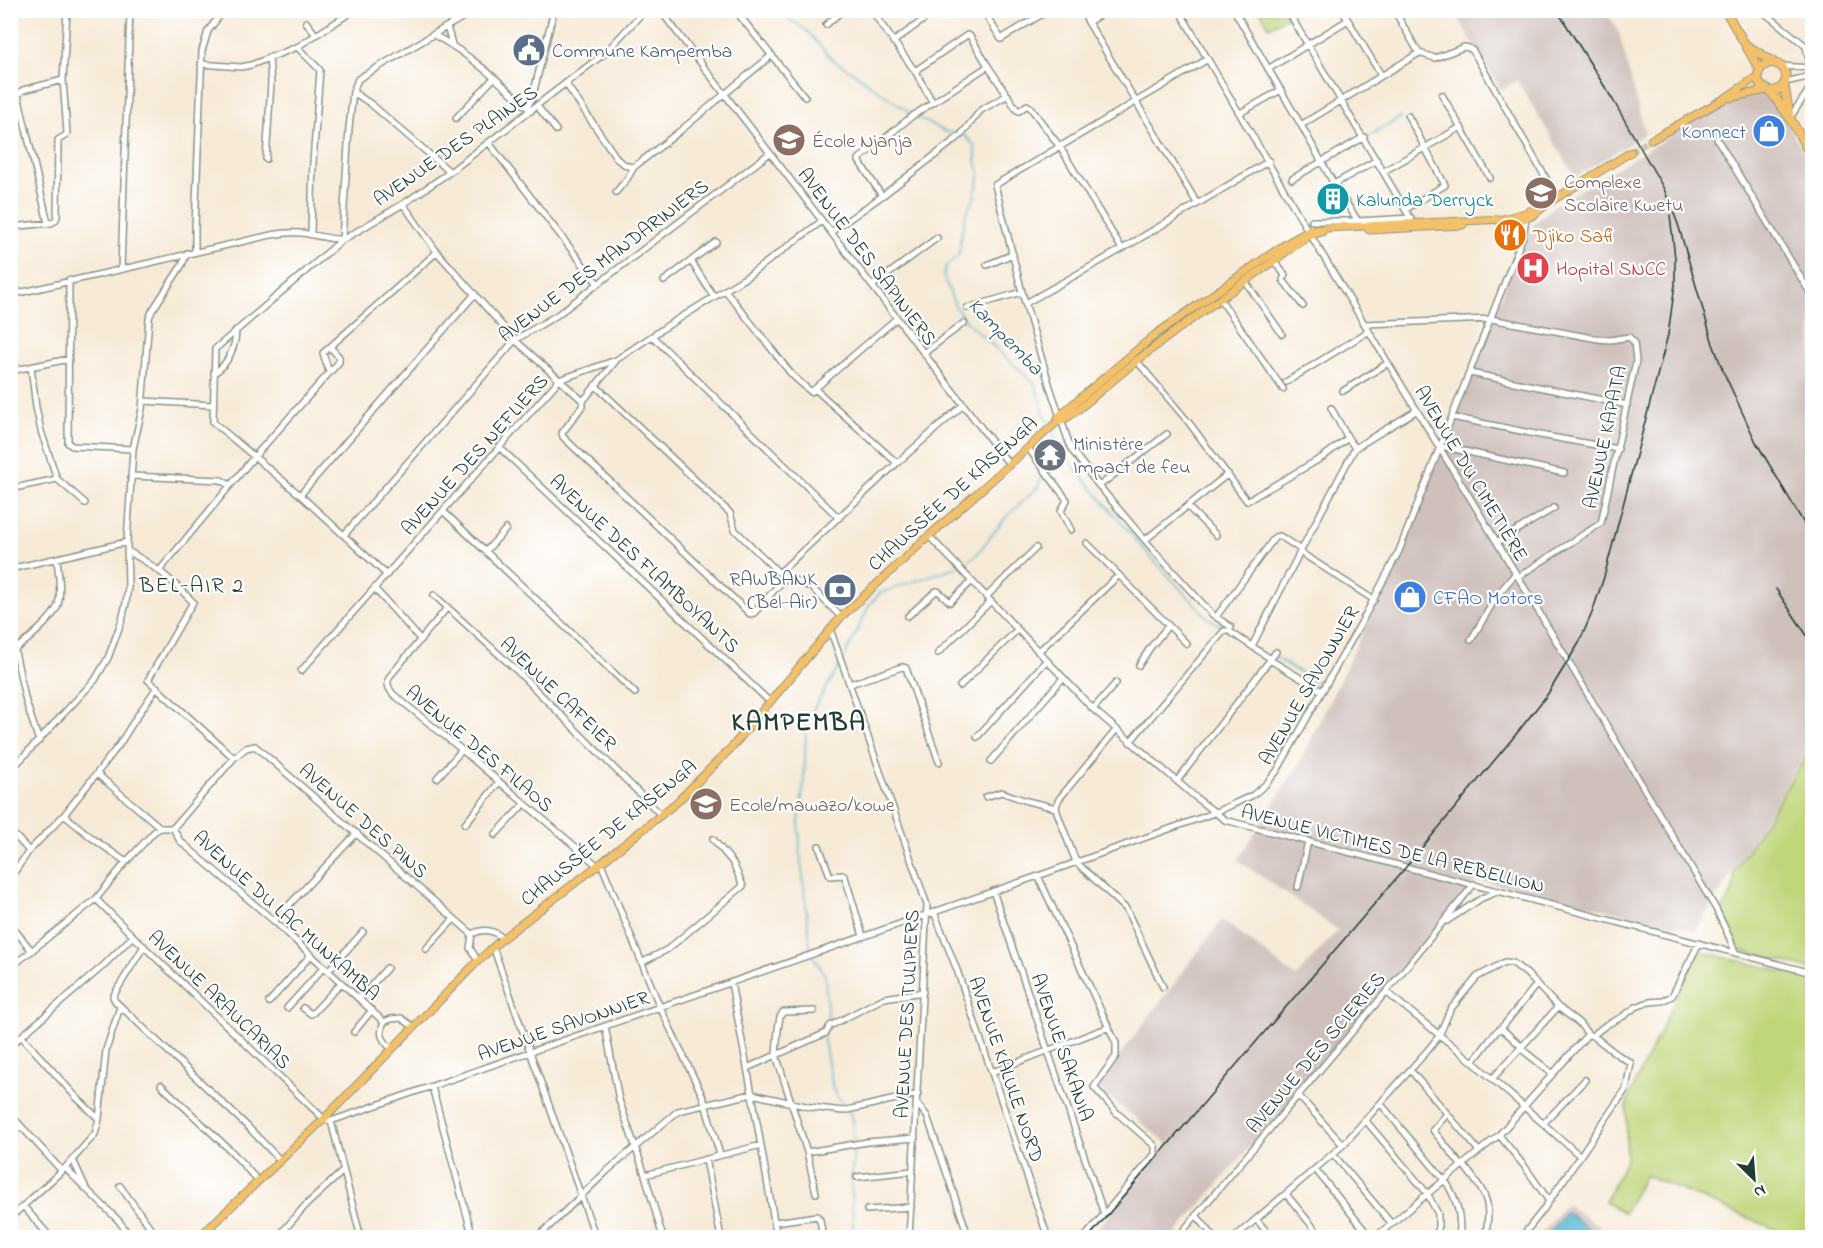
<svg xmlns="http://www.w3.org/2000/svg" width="1823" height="1248" font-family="'Indie Flower',sans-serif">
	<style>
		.industrial { fill: #cfc0bb }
		.green { fill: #c0d67a; stroke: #708a57; stroke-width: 1.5 }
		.water { fill: #50b3cf; stroke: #387882; stroke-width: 1.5 }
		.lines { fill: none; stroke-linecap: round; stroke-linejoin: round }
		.stream { stroke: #50b3cf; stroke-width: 1.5 }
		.major-tunnel { stroke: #ccc7b6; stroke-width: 7; stroke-dasharray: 7 3.5; stroke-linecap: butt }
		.minor-casing { stroke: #8b9486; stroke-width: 8 }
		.major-casing { stroke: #8b9486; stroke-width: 9 }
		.highway-casing { stroke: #8b9486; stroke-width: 10 }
		.minor { stroke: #fff; stroke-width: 5 }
		.major { stroke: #f4c16a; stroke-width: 7 }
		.highway { stroke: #f4c16a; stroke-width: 8 }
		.rail { stroke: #1f3d34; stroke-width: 1.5 }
		.labels { text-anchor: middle; stroke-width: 4.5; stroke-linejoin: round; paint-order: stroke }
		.service-label { font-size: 20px; fill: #4e5e75; stroke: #fff; text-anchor: start }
		.shop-label { font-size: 20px; fill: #366cbe; stroke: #fff; text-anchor: end }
		.education-label { font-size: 20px; fill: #785e54; stroke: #fff; text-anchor: start }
		.street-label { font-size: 20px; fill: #1f3d34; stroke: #fff }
		.culture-label { font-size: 20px; fill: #0d838f; stroke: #fff; text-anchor: start }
		.food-label { font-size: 20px; fill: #c56008; stroke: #fff; text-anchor: start }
		.health-label { font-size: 20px; fill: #be3a42; stroke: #fff; text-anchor: start }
		.worship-label { font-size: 20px; fill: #5b616d; stroke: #fff; text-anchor: start }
		.water-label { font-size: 21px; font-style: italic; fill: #2e6062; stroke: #fff }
		.quarter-label { font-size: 22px; letter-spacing: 1.5px; fill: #1f3d34; stroke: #fff }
		.district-label { font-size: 26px; font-weight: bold; letter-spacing: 1.5px; fill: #1f3d34; stroke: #fff }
	</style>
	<rect width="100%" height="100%" fill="#fff"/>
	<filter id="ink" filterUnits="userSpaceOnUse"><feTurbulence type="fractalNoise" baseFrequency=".0167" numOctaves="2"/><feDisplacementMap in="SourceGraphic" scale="12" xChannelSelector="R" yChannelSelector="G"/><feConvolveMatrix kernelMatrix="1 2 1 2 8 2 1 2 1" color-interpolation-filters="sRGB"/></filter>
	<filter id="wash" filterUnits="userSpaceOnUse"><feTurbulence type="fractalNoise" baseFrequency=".008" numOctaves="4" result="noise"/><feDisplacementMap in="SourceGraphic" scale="24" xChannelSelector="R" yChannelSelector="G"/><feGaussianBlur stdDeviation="1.35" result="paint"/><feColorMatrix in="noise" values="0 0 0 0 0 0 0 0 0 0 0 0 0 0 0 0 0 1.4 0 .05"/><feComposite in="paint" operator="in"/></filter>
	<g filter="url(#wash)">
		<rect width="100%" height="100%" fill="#f7ead7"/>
		<path class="industrial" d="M1454,11H1606L1619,33L1645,134L1575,177L1517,80L1501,90Z
			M1762,81L1812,165V743L1696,930L1477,880L1173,1237L1090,1238L1168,1144L1096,1087L1222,920L1296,977L1338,930L1238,860L1300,762L1383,591L1430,480L1521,246L1534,224L1555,205Z
			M1565,1204L1614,1235L1612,1238H1538Z"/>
		<path class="green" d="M1260,11H1297L1269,27Z
			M1812,747V969L1740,950L1721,912L1733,891L1735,870Z
			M1699,951L1812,979V1237H1794L1645,1175L1624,1213L1605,1202L1626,1159L1627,1102L1636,1081Z"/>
		<path class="water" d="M1566,1212L1593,1232L1589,1237L1580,1236L1579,1237H1547Z"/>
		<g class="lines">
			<path class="stream" d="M776,10L807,31L832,59L862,78L872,86L912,114
				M916,117L946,132L959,133
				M963,135C983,148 971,156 980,174L974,198L965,216L960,242V249L958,256L946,266L943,275L955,306L967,322L1035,384L1042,404L1043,412L1050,425
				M1367,137L1401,117
				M1281,174L1287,184L1291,181
				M1052,430L1063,454L1149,555L1208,618L1227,629
				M1050,473L1057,466L1063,454
				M960,565H963L976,555L1007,516L1039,486L1040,480L1046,476
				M1274,657L1319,684
				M843,660L870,604L880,593L956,567
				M811,952L800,852L799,822L804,781L806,726L809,716L841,664
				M813,956L825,975L828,1020L824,1031
				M823,1036L833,1089C837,1100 847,1105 851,1115C853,1123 853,1133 854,1141
				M854,1238L851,1186L854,1146"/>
		</g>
	</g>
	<g filter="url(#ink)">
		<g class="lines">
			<path class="major-tunnel" d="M1631,152L1651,140"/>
			<defs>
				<path id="minor" d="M660,10L1009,464
					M735,10L805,97
					M871,10L915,71L933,103
					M983,10L1001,39L1049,10
					M1082,10L1088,22L1108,10
					M1179,10L1308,231L1518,577L1716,909L1730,939L1735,953
					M1234,10L1301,125L1334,184L1358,221
					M1304,10L1292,18L1415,226
					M1342,10L1381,75
					M1394,10L1419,53
					M1761,10L1812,51
					M306,22L316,35
					M1088,22L1197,203
					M826,25L843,10
					M447,27L452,44
					M434,35C470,54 501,83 531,111
					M893,42L937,10
					M297,47L320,70L313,162L311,234
					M1419,53L1435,58L1464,47L1469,48L1473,51L1552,189
					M1208,59L995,185L1022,292L1050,387L1071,449L1099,486L1156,553L1213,615L1231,627L1229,631
					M201,64L241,67L251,65L297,47L355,10
					M1780,66L1811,68
					M1268,69L1348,20
					M915,71L967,35L970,36L988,66L1017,110L1019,111L1027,105L1030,107L1060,147L1122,249
					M1785,82L1812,76
					M566,84L618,160L627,166L634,167
					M353,92L371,104L450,172
					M18,95L48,223
					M18,95L23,90L63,80
					M1442,95L1490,178
					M537,106L556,130
					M527,107L532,99L554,10
					M1240,113L1281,90
					M456,118L494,78
					M1791,118C1795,107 1804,100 1809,89C1815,77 1808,59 1806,46
					M1301,125L1419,53
					M1717,139L1812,296
					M489,143L598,284
					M266,159L271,83L269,57
					M1384,171L1461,127
					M1292,179L1364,137
					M1334,184L1377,160
					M616,192L627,179L634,167L680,131L772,55
					M882,196L859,161V159L911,117L988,66
					M403,204L437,252L515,340L583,401
					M1406,209L1445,185L1408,116
					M1312,221H1358L1411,218
					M10,227L51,223L55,221L57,217L58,140L65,136L67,133L63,80L67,10
					M831,232L882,196L960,136L981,110L1008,95
					M195,251V228L202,51L208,31L224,10
					M691,261L714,297
					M1274,261L1285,275L1283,280L1303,306
					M987,265L1013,254
					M121,269L130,10
					M69,280L68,443L72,446L133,449
					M664,281L716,242
					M1245,281L1282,334
					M872,286L937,238
					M725,290L792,375L811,392L897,318
					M10,295L271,235C281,233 290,232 301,233C312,234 336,241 344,239L403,204L450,172L605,53L645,10
					M1220,299L1283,389
					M1026,303L1122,249L1269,161
					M967,308L1022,292
					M1365,324L1491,319L1598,339L1610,340L1629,337L1634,342L1636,361L1601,523L1518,577
					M653,337L839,518
					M924,353L964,323
					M1136,360L1190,424L1247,501L1323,457L1348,438L1355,448
					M615,362L583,401V405L562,433L563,437L750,614L754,613L786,577
					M31,367L36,407L41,431L57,479L85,503
					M10,371L69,359
					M329,372L323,353L437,252
					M214,373C228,365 236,346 236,330
					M1470,373L1627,405
					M1286,382L1369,331
					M595,385L730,513L735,530L779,573L812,588L841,617
					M815,389L897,463
					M1343,391L1388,363
					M143,401L213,405
					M1331,408L1348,438
					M1452,417L1540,435L1618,449
					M1441,446L1564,473
					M499,447L770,702
					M1028,448L1067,500L1061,511L1071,530
					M132,476L221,480L230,485
					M1099,486L1167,434
					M10,489L57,479
					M300,495L475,294
					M1188,507L1216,535
					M443,511L635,693
					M344,535L515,340L557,315L770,153
					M929,536L1093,709L1200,801L1225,820L1812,973
					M1145,540L1228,474
					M1497,542L1554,508
					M1087,543L1187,644
					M128,551C152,564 175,582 193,602L148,680L234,758
					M486,551L506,529
					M1300,552L1374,600
					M10,569L127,542
					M159,571L254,457L339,362V357L330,347
					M779,573L897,463L963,405
					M387,575L300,495L213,422L215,349L342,240L349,128L353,92L358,79L475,10
					M375,589L420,639
					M434,595L517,671L661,815
					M986,597L1036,548
					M447,608L390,676C386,683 388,688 393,694L462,750L598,866
					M908,616L936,591H938L950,602L971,582
					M1216,617L1275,537L1280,536L1301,550
					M10,629L26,702L39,741
					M830,629L927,905L909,1238
					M1471,640L1498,594L1516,573
					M1252,646L1300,552L1355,448L1417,410
					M15,649C26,642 54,618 58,605C62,591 58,573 57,558
					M1038,652L1119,575
					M938,653L990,602
					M1270,660L1322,691
					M1139,665L1150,648L1168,626
					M301,671L559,380L616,360L667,326L748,276L822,221
					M850,684L902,667L906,668L939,762
					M960,686L1017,630
					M1093,709L1116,683
					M1116,730L1059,799L1056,806L1057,812L1076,862L1126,909L1163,987
					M977,737L1046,661
					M1130,742L1224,631H1229L1271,659
					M991,761L1063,678
					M10,771L95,680L108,658L122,620L126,603L128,587L127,542L133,449L142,409L149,318L152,311L182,265L187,253
					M97,774L161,828
					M437,778L462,750
					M1177,781L1276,652
					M986,797L1001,792L1027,801L1056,808
					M64,815L92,838L126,862
					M465,824L499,782
					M173,828L234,758L246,748L255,746L472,934
					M173,828L180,841L274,921L384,1022
					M10,830L29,851
					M495,835L524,804
					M819,846L830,876L843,875L845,877L863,936
					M601,863L660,1007L703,1097L720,1155
					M1038,876L1116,1043V1056L1094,1087L1117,1113L1155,1146V1154L1084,1238
					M11,877L29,851L64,815L119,745L134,721L157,687
					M1298,887L1308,841
					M993,891L1104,1214
					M96,899L133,936L324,1119L331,1121L1038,876L1214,813L1253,795L1266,784L1277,771L1361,623L1399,551L1523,236L1526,219L1525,215
					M934,912L957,970L1048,1238
					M274,921L357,833
					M1447,921L1482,898L1499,891
					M10,924L32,951
					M144,946L115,993L113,997L115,1001L246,1125L280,1160
					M493,947L596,1238
					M426,949L454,919
					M478,961L470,948L472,934C484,928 493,930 503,938
					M643,962L668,949L743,886L733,863L713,839
					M10,968L96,899L126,862L155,831L161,828H173
					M328,971L363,932
					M731,983L752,1094L777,1238
					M1386,992L1473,1062L1579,1155
					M359,999L387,968
					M269,1002L311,955
					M287,1008L324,967
					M303,1008L311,1014L313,1013L341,983
					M814,1011L783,1012L780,1017L778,1029L776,1055L807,1152L816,1193
					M605,1026L619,1100L645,1175L663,1238
					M1501,1028L1522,1047
					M354,1032L372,1010
					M1592,1036L1606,1025L1622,1017L1636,1007L1649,1002L1662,1001L1672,996L1699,943
					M22,1037L77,1098L99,1119
					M10,1046L103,966L133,936
					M1520,1048L1553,1074
					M392,1049C383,1041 378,1034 384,1022L391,1019L401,1018L414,1027
					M1473,1062L1496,1032L1504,1025L1537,984
					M747,1068L826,1033L830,1026L884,998L923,992
					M1411,1071L1479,1151
					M992,1072L1109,1027
					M1493,1078L1558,1007
					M161,1085L232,1152L258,1181
					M432,1087L473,1238
					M1298,1095L1343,1145
					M1381,1104L1448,1185C1458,1202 1462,1218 1459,1238
					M918,1105L927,1116L969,1238
					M10,1114L62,1171
					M1447,1114L1433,1130L1461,1165
					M331,1121L361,1238
					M1366,1121L1427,1193L1438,1214V1238
					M1544,1123L1585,1080
					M10,1135L21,1126
					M1499,1135L1525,1167L1549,1201
					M807,1152L867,1142L915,1138
					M1333,1154L1391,1223
					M706,1159L721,1238
					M73,1160L85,1186
					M1463,1164C1485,1194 1493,1199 1485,1238
					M65,1168L119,1221L131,1238
					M1315,1169L1371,1238
					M645,1175L761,1145
					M857,1177L913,1171
					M120,1186L158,1238
					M1286,1194L1322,1238
					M24,1207L51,1238
					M867,1210L911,1207
					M1196,1215L1215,1238
					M10,1218L65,1168L95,1134L99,1119L106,1050L120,1007
					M1256,1219L1272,1238
					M775,1222L817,1216L820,1220L823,1238
					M277,1238L305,1206L343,1171
					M537,1238L607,1171L678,1111L752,1094L810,1107L843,1111L918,1094
					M1177,1238L1386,992L1474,884
					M1234,1238L1343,1145L1428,1050L1439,1036L1450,1010L1477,977L1505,962L1513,963L1527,974L1558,1007L1579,1023L1588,1034L1596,1038L1615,1053L1631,1063L1626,1089L1543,1210L1521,1238
					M1374,1238L1499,1135L1588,1034"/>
				<path id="major" d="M1729,98L1766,90
					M1651,140L1724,99L1758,76
					M1501,223L1521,220L1532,216L1550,202L1631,152
					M1369,230L1463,225
					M1057,422C1068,421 1101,390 1112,381C1162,339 1214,303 1267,266C1281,256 1306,234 1322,232
					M198,1238L324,1119L478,961L503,938L601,863L677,802L733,746L841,617L929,536L1057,422L1059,416L1156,334L1284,245L1308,231L1326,228L1503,219L1525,213L1550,202"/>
				<path id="highway" d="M1725,10L1760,70
					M1748,46L1776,64
					M1758 77a14 14 0 1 1 28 0a14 14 0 1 1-28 0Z
					M1784,84L1790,117
					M1770,91L1790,118L1812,158"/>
			</defs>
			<use href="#minor" class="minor-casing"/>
			<use href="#major" class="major-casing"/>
			<use href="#highway" class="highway-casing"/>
			<use href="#minor" class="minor"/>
			<use href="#major" class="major"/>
			<use href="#highway" class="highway"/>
			<path class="rail" d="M1557,10L1613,100L1664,189L1678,224L1713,344L1724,373L1756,442L1812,537
				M1776,589L1812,643
				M1088,1238L1406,867L1513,738L1547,695L1579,643L1592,613L1604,577L1668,335L1675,284V258L1670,215"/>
		</g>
	</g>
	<defs>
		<symbol id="civic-disc" viewBox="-11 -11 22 22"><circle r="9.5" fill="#5c6f8a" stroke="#fff"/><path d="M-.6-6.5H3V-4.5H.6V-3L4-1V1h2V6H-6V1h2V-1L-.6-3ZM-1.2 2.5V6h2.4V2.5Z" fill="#fff"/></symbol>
		<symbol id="shop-disc" viewBox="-11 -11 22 22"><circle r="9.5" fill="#3f7fe0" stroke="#fff"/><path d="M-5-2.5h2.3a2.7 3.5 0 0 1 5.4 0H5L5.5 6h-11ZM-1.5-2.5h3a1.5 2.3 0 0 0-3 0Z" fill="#fff"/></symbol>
		<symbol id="school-disc" viewBox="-11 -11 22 22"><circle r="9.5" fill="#8d6e63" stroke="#fff"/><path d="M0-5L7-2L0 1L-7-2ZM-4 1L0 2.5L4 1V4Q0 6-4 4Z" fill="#fff"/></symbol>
		<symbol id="building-disc" viewBox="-11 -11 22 22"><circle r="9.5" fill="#0f9aa8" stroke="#fff"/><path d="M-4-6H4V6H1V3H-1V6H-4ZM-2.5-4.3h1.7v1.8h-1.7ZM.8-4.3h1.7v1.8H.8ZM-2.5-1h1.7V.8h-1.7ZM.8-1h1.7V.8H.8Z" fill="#fff"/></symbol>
		<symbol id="restaurant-disc" viewBox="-11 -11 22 22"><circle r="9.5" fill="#e8710a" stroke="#fff"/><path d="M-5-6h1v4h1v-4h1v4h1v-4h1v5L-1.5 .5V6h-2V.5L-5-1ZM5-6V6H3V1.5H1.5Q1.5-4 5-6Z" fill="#fff"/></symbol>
		<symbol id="hospital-disc" viewBox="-11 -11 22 22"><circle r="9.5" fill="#e0444e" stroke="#fff"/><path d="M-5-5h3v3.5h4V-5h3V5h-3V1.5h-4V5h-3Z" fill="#fff"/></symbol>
		<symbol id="temple-disc" viewBox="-11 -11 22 22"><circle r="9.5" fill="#6b7280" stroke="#fff"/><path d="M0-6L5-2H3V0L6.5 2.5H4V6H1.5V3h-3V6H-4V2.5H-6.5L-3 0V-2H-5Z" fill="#fff"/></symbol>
		<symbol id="bank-disc" viewBox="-11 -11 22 22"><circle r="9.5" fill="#5c6f8a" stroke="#fff"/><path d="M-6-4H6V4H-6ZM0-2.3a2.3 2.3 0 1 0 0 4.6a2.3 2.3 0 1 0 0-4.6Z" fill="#fff"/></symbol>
	</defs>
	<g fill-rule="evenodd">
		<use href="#civic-disc" x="510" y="31" width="38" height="38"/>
		<use href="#shop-disc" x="1750" y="112" width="38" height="38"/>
		<use href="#school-disc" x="770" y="121" width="38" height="38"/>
		<use href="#school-disc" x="1522" y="174" width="38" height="38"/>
		<use href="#building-disc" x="1314" y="180" width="38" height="38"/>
		<use href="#restaurant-disc" x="1491" y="216" width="38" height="38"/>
		<use href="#hospital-disc" x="1514" y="249" width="38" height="38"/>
		<use href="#temple-disc" x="1031" y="436" width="38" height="38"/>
		<use href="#bank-disc" x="821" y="571" width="38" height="38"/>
		<use href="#shop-disc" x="1391" y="578" width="38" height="38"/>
		<use href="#school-disc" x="687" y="785" width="38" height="38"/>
	</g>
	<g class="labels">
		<g class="service-label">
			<text x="552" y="57">Commune Kampemba</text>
			<text x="817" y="585" text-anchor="end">RAWBANK<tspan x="817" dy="23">(Bel-Air)</tspan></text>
		</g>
		<g class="shop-label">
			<text x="1746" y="138">Konnect</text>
			<text x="1433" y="604" text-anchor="start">CFAO Motors</text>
		</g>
		<g class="education-label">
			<text x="812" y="147">École Njanja</text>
			<text x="1564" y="188">Complexe<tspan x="1564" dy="23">Scolaire Kwetu</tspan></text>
			<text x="729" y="811">Ecole/mawazo/kowe</text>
		</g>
		<g class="street-label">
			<text transform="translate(455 145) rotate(-35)" y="7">AVENUE DES PLAINES</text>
			<text transform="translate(868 256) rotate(53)" y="7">AVENUE DES SAPINIERS</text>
			<text transform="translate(603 260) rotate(-37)" y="7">AVENUE DES MANDARINIERS</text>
			<text transform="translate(1604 437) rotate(-78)" y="7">AVENUE KAPATA</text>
			<text transform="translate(474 454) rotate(-48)" y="7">AVENUE DES NEFLIERS</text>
			<text transform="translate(1472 473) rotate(59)" y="7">AVENUE DU CIMETIÈRE</text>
			<text transform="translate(952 493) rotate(-42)" y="7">CHAUSSÉE DE KASENGA</text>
			<text transform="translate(645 563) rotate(43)" y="7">AVENUE DES FLAMBOYANTS</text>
			<text transform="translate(1308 685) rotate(-60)" y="7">AVENUE SAVONNIER</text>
			<text transform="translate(559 693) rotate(44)" y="7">AVENUE CAFEIER</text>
			<text transform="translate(480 748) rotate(40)" y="7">AVENUE DES FILAOS</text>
			<text transform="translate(364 820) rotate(41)" y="7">AVENUE DES PINS</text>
			<text transform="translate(608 832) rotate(-39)" y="7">CHAUSSÉE DE KASENGA</text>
			<text transform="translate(1393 848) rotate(14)" y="7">AVENUE VICTIMES DE LA REBELLION</text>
			<text transform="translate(287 915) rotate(42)" y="7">AVENUE DU LAC MUNKAMBA</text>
			<text transform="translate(220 999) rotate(44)" y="7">AVENUE ARAUCARIAS</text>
			<text transform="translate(906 1014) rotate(-87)" y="7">AVENUE DES TULIPIERS</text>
			<text transform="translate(563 1025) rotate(-19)" y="7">AVENUE SAVONNIER</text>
			<text transform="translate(1063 1047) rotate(71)" y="7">AVENUE SAKANIA</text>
			<text transform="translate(1315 1052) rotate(-50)" y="7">AVENUE DES SCIERIES</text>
			<text transform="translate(1007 1069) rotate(71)" y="7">AVENUE KALULE NORD</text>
		</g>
		<g class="culture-label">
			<text x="1356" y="206">Kalunda Derryck</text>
		</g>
		<g class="food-label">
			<text x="1533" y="242">Djiko Safi</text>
		</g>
		<g class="health-label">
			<text x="1556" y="275">Hopital SNCC</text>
		</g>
		<g class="worship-label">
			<text x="1073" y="450">Ministère<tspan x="1073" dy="23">Impact de feu</tspan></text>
		</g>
		<g class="water-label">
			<text transform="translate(1006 336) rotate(46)" y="7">Kampemba</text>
		</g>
		<g class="quarter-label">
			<text x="192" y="592">BEL-AIR 2</text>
		</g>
		<g class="district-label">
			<text x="799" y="730">KAMPEMBA</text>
		</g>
	</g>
	<rect width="1823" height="1248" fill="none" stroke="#fff" stroke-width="36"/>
	<g transform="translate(1754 1179) rotate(155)" stroke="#ffffff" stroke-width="4.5" paint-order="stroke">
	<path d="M0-4.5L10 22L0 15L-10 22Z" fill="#1f3d34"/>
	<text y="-9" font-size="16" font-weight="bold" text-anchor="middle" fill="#1f3d34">N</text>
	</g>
</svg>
